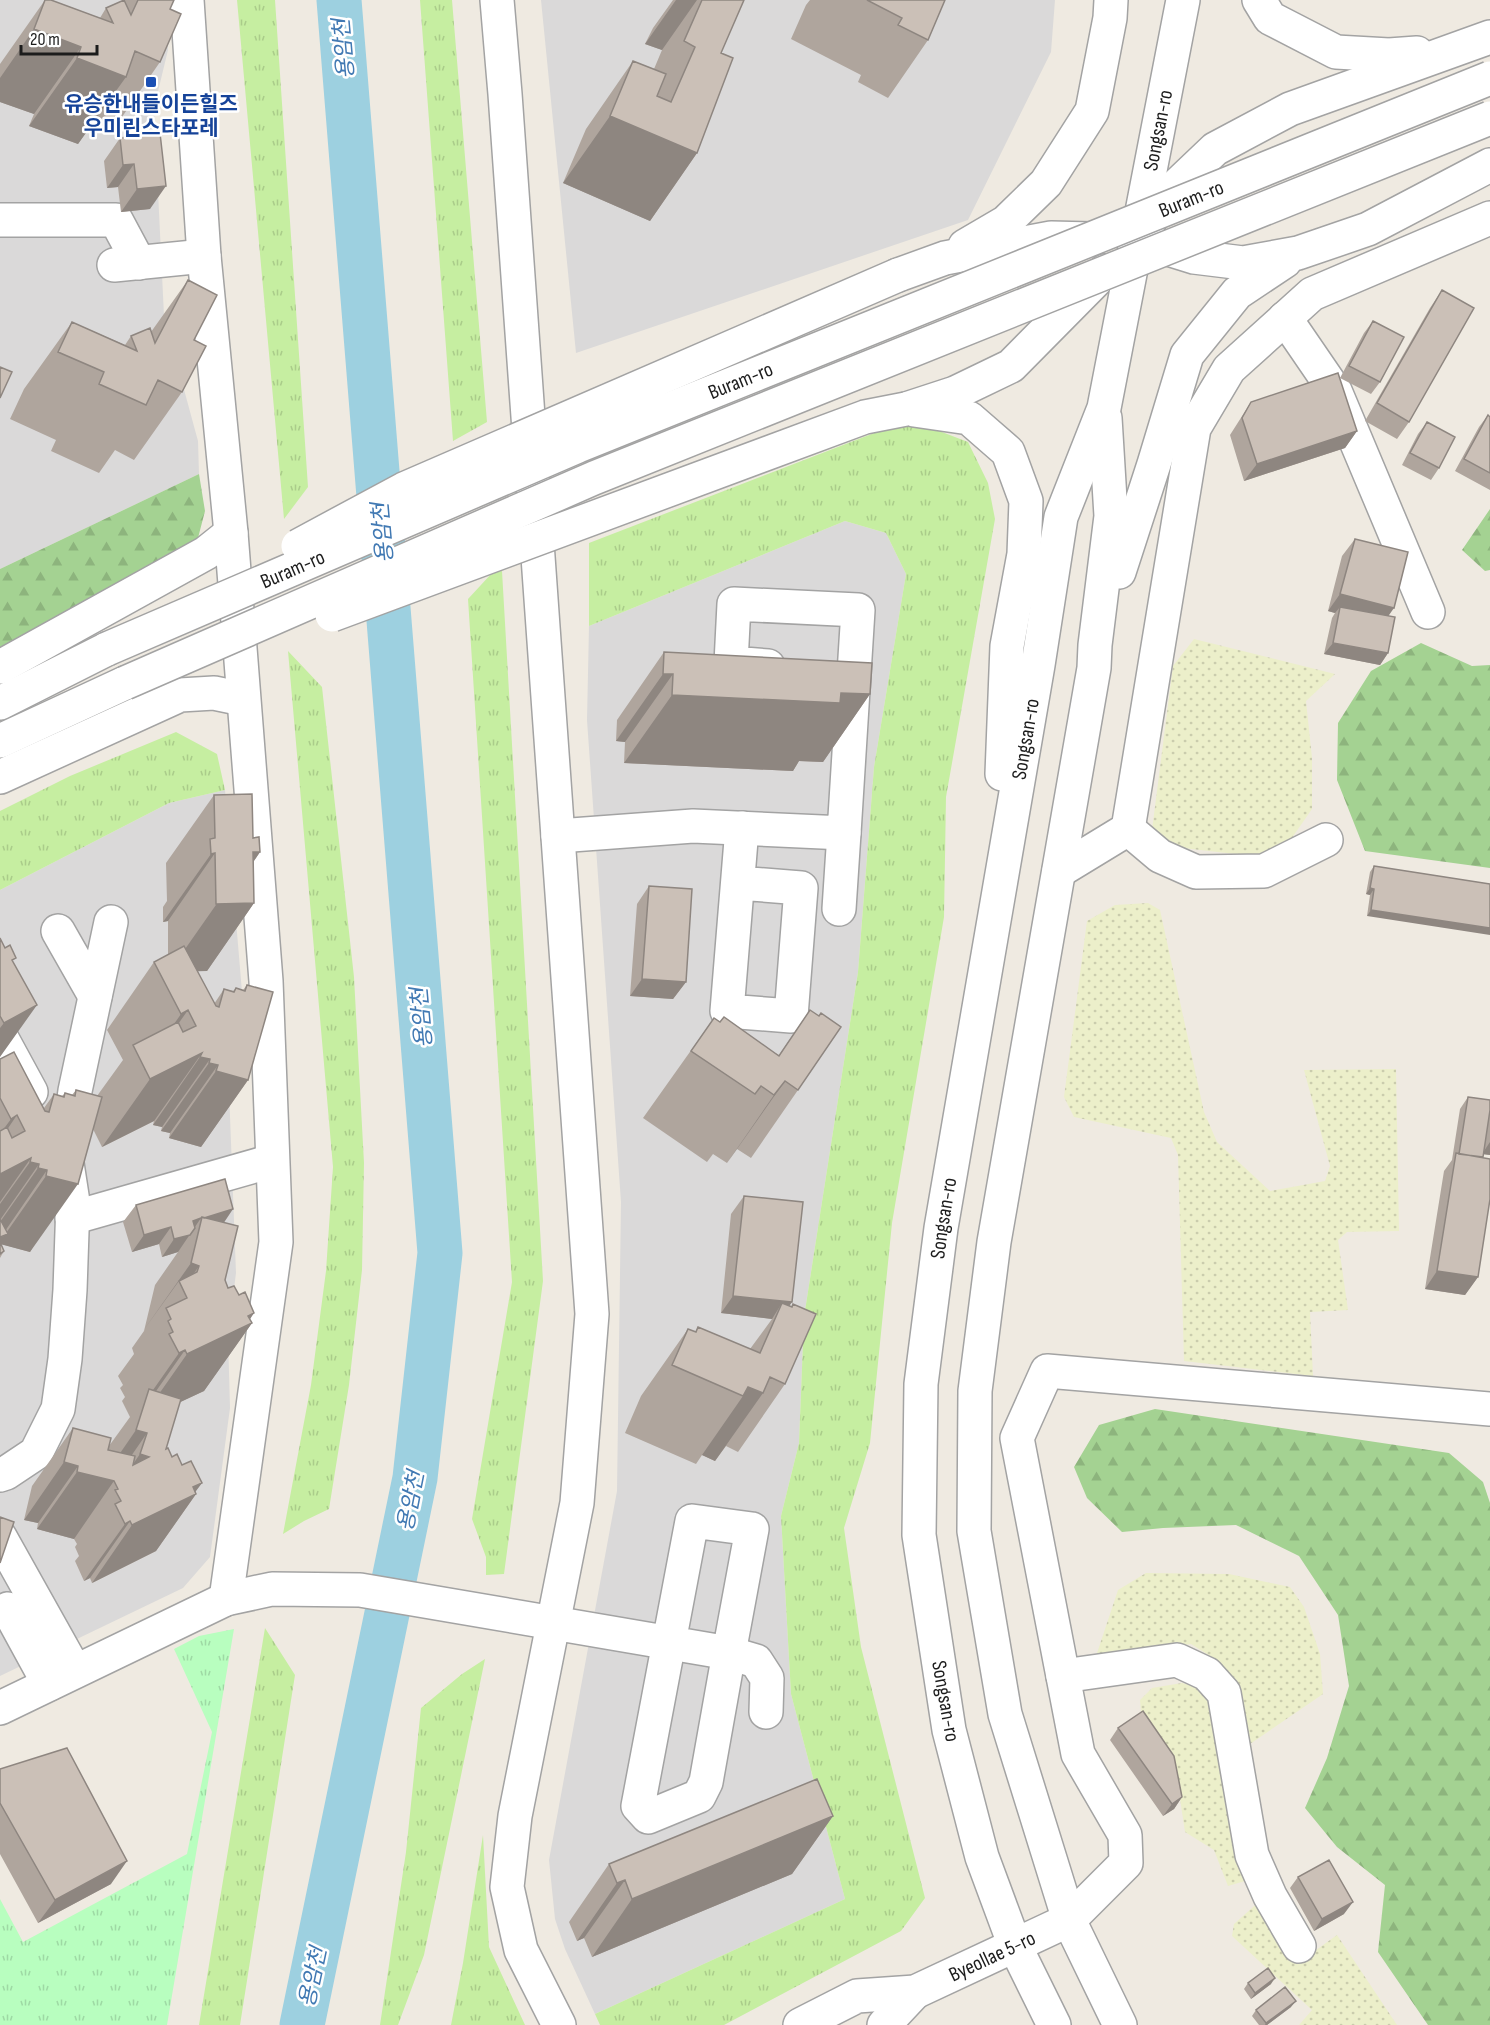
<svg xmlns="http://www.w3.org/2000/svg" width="1490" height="2025" font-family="'Sofia Sans Condensed','Noto Sans KR',sans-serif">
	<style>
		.residential { fill: #dad9d9 }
		.farmland { fill: url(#farmland-dots) }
		.grass { fill: url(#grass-tufts) }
		.forest { fill: url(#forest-firs) }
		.park { fill: url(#park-tufts) }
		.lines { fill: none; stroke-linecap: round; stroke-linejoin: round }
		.river { stroke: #9dd0e0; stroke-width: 45 }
		.minor-casing { stroke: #a3a3a3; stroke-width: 36 }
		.minor { stroke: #fff; stroke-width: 33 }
		.minor-bridge-casing { stroke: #a3a3a3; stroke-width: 36; stroke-linecap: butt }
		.minor-bridge { stroke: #fff; stroke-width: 33 }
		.wall { fill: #afa59d }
		.shaded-wall { fill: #8e8680 }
		.building { fill: #cbc0b7; stroke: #8e8680; stroke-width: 1.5 }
		.transit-dot { fill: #1a4fb4; stroke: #fff; stroke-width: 2 }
		.labels { text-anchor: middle; stroke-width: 5; stroke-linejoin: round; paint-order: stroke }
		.transit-label { font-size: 21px; font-weight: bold; fill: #164399; stroke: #fff }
		.street-label { font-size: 21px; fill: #1c1c1c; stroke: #fff }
		.water-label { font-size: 22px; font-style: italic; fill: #4179b3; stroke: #fff }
	</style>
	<defs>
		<pattern id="farmland-dots" width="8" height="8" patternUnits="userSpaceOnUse" patternTransform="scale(1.5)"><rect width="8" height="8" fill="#ecefca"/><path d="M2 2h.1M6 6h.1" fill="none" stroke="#caccad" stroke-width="1.8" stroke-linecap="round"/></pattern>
		<pattern id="grass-tufts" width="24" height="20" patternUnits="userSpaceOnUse" patternTransform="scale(1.5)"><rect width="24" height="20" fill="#c6eea1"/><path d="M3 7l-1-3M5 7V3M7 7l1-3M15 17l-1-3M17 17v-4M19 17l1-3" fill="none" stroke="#aacc8a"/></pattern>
		<pattern id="forest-firs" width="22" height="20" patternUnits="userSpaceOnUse" patternTransform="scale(1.5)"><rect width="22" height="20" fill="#a4d292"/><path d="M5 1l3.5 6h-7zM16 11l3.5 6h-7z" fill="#8db47d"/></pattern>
		<pattern id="park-tufts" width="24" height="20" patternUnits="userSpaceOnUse" patternTransform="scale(1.5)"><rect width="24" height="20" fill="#b8febf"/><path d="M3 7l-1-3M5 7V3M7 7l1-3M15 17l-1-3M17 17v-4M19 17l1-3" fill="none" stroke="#9ed9a4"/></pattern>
	</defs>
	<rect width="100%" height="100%" fill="#efeae1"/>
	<path class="residential" d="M0,0H165L168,50L154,108L164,316L198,441L199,474L0,569Z
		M541,0H1055L1051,52L968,220L576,353Z
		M845,521L886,533L906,574L874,767L858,972L804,1317L799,1443L781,1516L791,1694L845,1899L595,2014L565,1949L555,1919L549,1860L617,1491L621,1202L587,720L589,626Z
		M225,790L242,992L229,1090L236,1273L228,1336L230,1408L210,1557L183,1588L0,1676V890L169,803Z"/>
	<path class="farmland" d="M1194,639L1335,674L1306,701L1312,758V809L1289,842L1253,856L1165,846L1152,830L1173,666Z
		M1148,903L1160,910L1204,1112L1217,1142L1270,1191L1325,1181L1330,1166L1304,1070L1396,1069L1399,1231L1347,1232L1338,1240L1348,1310L1310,1312L1313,1376L1184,1361L1178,1155L1171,1138L1074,1117L1064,1097L1087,921L1115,905Z
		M1146,1573L1229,1574L1290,1587L1304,1607L1320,1654L1323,1694L1250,1744L1238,1688L1220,1662L1191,1644L1095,1659L1118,1590Z
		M1182,1683L1208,1690L1217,1706L1245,1881L1228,1886L1214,1850L1185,1832L1174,1759L1141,1712L1140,1700L1152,1688Z
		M1261,1900L1312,1953L1337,1935L1397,2025H1299L1312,2010L1232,1936L1234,1924Z"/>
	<path class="grass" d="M237,0H275L308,487L284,519Z
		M420,0H452L487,422L453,441Z
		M895,425L934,429L968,442L988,483L995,519L946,797L944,917L892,1223L870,1443L844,1528L861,1647L925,1898L901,1931L724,2025H600L595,2014L845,1899L791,1694L781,1516L799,1443L804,1317L858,972L874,767L906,574L886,533L845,521L589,626V543Z
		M502,571L543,1281L504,1574L486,1575V1557L472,1519L512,1282L468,599L492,573Z
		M288,651L322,687L354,977L364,1163L362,1270L349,1385L329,1509L304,1521L283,1534L311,1385L326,1271L333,1167Z
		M176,732L217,754L225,790L169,803L0,890V811L70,776Z
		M265,1628L295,1675L240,2025H199Z
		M485,1659L424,1955L398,2025H380L406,1852L421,1708L462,1674Z
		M483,1835L489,1947L525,2025H451L463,1963Z"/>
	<path class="forest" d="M199,474L205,511L198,538L157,567L0,653V569Z
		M1490,509V570L1485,571L1462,550Z
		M1421,643L1472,666L1490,665V868L1365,851L1337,780L1338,723L1371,671Z
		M1155,1409L1449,1453L1483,1482L1490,1503V2025H1428L1378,1952L1385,1885L1337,1847L1305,1808L1327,1758L1349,1686L1338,1615L1299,1556L1236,1525L1163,1528L1122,1532L1087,1498L1074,1467L1099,1425Z"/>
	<path class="park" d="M234,1629L167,2025H0V1899L23,1942L187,1854L212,1732L174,1649L199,1636Z"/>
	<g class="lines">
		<path class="river" d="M302,2025L415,1478L440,1253L339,0"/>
		<defs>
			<g id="minor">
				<path d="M187,0L204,256L231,533L266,981L276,1242L226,1599"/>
				<path d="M497,0L505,94L592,1314L577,1503L515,1816L507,1887L521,1950L559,2025"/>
				<path d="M1259,0L1270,18L1336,52L1389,55L1417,53"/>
				<path d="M0,220H116L139,263"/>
				<path d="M1147,224L1174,188L1215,149L1290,109L1490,37"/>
				<path d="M1149,243L1194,257L1243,263L1298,253L1368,229L1490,165"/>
				<path d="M965,246L1006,222L1046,183L1092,111L1110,18L1111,0"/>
				<path d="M114,265L204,256"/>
				<path d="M898,275L945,258L1003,247L1051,238L1092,239"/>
				<path d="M1285,318L1335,391L1428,612"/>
				<path d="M906,409L955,393L1011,366L1105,271"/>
				<path d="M914,410L969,418L1008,452L1026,501L1024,554L1007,646L1002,774"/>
				<path d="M1105,418L1111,516L1095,645L1094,668L994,1242L975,1391L974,1531L1005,1714L1069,1920L1120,2025"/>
				<path d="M1119,572L1154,464L1187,355L1237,293L1285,261"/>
				<path d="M0,667L206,553L231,533"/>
				<path d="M0,703L107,649"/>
				<path d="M0,741L125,683"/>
				<path d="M0,777L180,695L214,693L243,699"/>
				<path d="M1128,829L1160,856L1196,872L1264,871L1326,840"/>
				<path d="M558,836L693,826L844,833L858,610L734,604L731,663L768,666"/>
				<path d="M1059,871L1128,829L1194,428L1229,369L1312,294L1490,218"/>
				<path d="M738,883L801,888L791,1016L727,1011L742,828"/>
				<path d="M839,909L844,833"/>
				<path d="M58,931L95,996"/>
				<path d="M0,1035L31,1092"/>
				<path d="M72,1218L272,1161"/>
				<path d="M0,1475L6,1473L36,1453L58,1409L65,1359L70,1290L73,1202L66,1157L75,1091L111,922"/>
				<path d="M0,1537L75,1671"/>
				<path d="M8,1609L49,1684"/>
				<path d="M1063,1676L1177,1660L1207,1674L1224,1693L1252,1855L1270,1896L1299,1946"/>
				<path d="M0,1708L226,1599L272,1589L360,1590L729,1653L752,1529L692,1521L638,1806L648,1817L699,1796L706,1782L729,1653L756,1661L767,1678L766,1712"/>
				<path id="s1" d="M800,2025L857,1996L915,1992L1069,1920L1126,1863L1125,1835L1078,1754L1017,1438L1047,1371L1490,1409"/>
				<path d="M884,2025L915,1992"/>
				<path id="s2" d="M1054,2025L1015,1946L982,1857L949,1730L919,1535L921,1384L941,1228L1038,665L1061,517L1104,408L1183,0"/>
			</g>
		</defs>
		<use href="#minor" class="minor-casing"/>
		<use href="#minor" class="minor"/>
		<defs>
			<g id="minor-bridge">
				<path d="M298,546L404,489L898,275"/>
				<path d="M332,615L865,417L906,409"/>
				<path id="s3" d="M107,649L578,446L1490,78"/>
				<path d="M125,683L594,478L1490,118"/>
			</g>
		</defs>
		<use href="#minor-bridge" class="minor-bridge-casing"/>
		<use href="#minor-bridge" class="minor-bridge"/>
	</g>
	<path class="wall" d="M45,0H51L100,18L106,8L124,0H174L170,9L160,62L113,130L94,121L78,144L29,126L34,114L0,102V64Z
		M673,0H744L721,53L697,153L650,221L563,183L586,129L633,61L654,69L662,50L645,44L653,28Z
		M810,0H818L812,8L818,0H945L928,40L888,98L858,82L861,75L791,39L806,5Z
		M160,133L150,209L121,212L118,187L107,188L104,161L120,138Z
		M188,280L194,340L182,392L134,460L115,450L99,473L51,451L56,440L10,419L24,389L72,322L125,345L131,336L151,332Z
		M1442,290L1409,422L1397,439L1365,421L1430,308Z
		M1373,321L1380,382L1371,394L1340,378L1364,333Z
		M1251,402L1357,431L1345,448L1244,481L1230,435Z
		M1488,415L1490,417V490L1455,471L1479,427Z
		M1427,422L1439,468L1431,480L1402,465L1418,434Z
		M1355,539L1389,616L1388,653L1380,665L1324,654L1332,618L1335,613L1328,611L1342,556Z
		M664,652L870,694L823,762L799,761L793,771L624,763L625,742L616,741L617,720Z
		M214,795L253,838L260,852L254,861V903L207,971H197L214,1004L224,989L233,991L236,988L243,990L247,985L248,1080L201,1147L169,1138L170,1133L161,1131L162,1127L153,1125L154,1121L102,1147L93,1129L30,1252L1,1244L4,1251L0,1258V1059L44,1108L54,1094L62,1096L65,1093L72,1095L76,1090L97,1096L123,1060L107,1030L154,962L168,955V921L163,922V907L167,901L166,863Z
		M1374,866L1490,884L1367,916L1370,895L1366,894L1370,872Z
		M649,886L686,982L673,999L630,996L637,904Z
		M0,938L13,962L0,1057Z
		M810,1010L798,1090L751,1158L737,1149L727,1163L713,1154L707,1162L643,1118L714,1018L720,1022L779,1055Z
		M1468,1097L1490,1100V1155L1483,1154L1478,1277L1465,1295L1425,1289L1444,1171L1452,1160L1460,1109Z
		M744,1196L792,1302L789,1306L791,1307L793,1304L785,1384L738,1452L726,1446L715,1461L702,1455L696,1464L625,1433L641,1396L688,1329L695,1332L698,1327L750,1349L772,1319L721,1313L731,1214Z
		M136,1205L224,1223L225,1280L228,1288L252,1323L204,1391L180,1402L166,1449L196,1494L156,1551L92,1583L90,1578L84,1581L75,1561L79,1556L75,1547L77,1544L74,1539L37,1529L38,1523L24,1520L32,1486L73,1428L109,1446L130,1417L122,1401L125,1397L120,1388L123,1385L118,1376L134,1354L132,1348L144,1331L155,1285L178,1252L162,1257L159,1244L132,1252L123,1222Z
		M1118,1728L1182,1797L1174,1809L1163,1816L1110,1740Z
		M0,1769L111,1884L38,1923L0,1854Z
		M833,1816L792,1874L592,1957L584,1938L577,1941L569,1922L609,1864Z
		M1298,1877L1344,1914L1314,1931L1290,1888Z
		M1248,1983L1271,1984L1251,1999L1244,1989Z
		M1291,2007L1267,2025H1259L1252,2016L1256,2010Z"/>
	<path class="shaded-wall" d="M676,0H697L662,50L645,44Z
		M34,29L81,47L34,114L0,102V78Z
		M77,58L126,77L78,144L29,126Z
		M610,116L697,153L650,221L563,183Z
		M134,164L118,187L107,188L123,165Z
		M166,186L150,209L121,212L137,189Z
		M1357,431L1345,448L1244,481L1257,464Z
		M1340,594L1394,608L1382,625L1340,607L1335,613L1328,611Z
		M1333,643L1388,653L1380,665L1324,654Z
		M663,674H673L625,742L616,741Z
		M841,693L870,694L823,762L799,761L793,771L624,763L672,695Z
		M253,852H260L224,904L254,903L207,971L169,972Z
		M215,853L168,921L163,922L211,854Z
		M1370,888L1374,889L1370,895L1366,894Z
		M1371,910L1490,928V935L1367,916Z
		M642,979L686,982L673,999L630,996Z
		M37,1005L0,1057V1028L4,1023Z
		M188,1010L145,1071L144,1067L181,1014Z
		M202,1053L154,1121L102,1147L150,1079Z
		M200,1057L210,1059L162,1127L153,1125Z
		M209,1063L218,1065L170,1133L161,1131Z
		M216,1071L248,1080L201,1147L169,1138Z
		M785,1081L737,1149L727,1163L774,1095Z
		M17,1115L0,1140V1134L11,1119Z
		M1490,1142V1155L1482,1154Z
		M31,1158L0,1202V1174Z
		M30,1162L39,1164L0,1220V1204Z
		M38,1168L47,1170L1,1237L4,1236L46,1176L78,1184L30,1252L0,1244V1222Z
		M233,1209L221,1227L202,1218Z
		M201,1218L178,1252L162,1257L174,1239L193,1221Z
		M171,1227L159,1244L132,1252L144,1235Z
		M191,1263L199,1266L183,1289L179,1281L143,1331Z
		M1437,1271L1478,1277L1465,1295L1425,1289Z
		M733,1296L792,1302L780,1319L782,1303L772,1319L721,1313Z
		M254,1313L245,1327L252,1323L204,1391L140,1421L187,1354L248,1316Z
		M185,1350L142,1411L146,1400L179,1353Z
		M748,1387L763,1393L715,1461L702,1455L743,1396Z
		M136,1430L147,1433L74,1539L37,1529L77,1472L103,1478Z
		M140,1454L149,1457L118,1489L117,1487Z
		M64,1462L78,1466L38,1523L24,1520Z
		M202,1483L193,1495L196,1494L156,1551L92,1583L132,1525L193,1487Z
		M130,1521L90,1578L84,1581L125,1524Z
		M1182,1797L1174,1809L1163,1816L1172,1804Z
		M833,1816L792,1874L592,1957L632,1899Z
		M127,1861L111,1884L38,1923L55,1900Z
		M625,1880L584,1938L577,1941L617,1883Z
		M1353,1902L1344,1914L1314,1931L1322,1919Z
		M1275,1978L1271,1984L1251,1999L1255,1993Z
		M1296,2001L1291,2007L1267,2025H1265L1266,2023Z"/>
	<path class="building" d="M45,0H51L113,23L106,8L124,0L131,15L138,0H174L170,9L181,14L160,62L135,51L126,77L77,58L81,47L34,29Z
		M702,0H744L721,53L733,58L697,153L610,116L633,61L666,74L657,96L671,102L695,47L684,41Z
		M867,0H945L928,40L898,25L902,18Z
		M160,133L166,186L137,189L134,164L123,165L120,138Z
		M188,280L217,295L194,340L206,346L182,392L158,380L146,405L99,384L104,372L58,352L72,322L137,351L131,336L150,328L155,343Z
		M1442,290L1474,308L1409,422L1377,403Z
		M1373,321L1404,337L1380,382L1349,366Z
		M0,367L12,372L0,398Z
		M1338,373L1357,431L1257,464L1242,418L1251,402Z
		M1488,415L1490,417V473L1464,459Z
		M1427,422L1455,437L1439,468L1410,453Z
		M1355,539L1408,552L1394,608L1340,594Z
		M1340,607L1395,617L1388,653L1333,643Z
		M664,652L872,663L870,694L841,693L840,703L672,695L673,674H663Z
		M252,794L253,838L259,837L260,852H253L254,903L216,904L215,853L211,854L210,839L215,838L214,795Z
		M1374,866L1490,884V928L1371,910L1374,889L1370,888Z
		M649,886L692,889L686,982L642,979Z
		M0,938L5,948L10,945L16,958L12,960L37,1005L4,1023L0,1016Z
		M184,946L216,1006L219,1007L224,989L234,992L236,988L245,991L247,985L273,992L248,1080L216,1071L218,1065L209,1063L210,1059L200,1057L202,1053L150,1079L133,1045L178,1022L183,1032L196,1026L188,1010L181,1014L154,962Z
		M810,1010L819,1016L821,1013L841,1027L798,1090L785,1081L774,1095L761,1086L755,1094L691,1051L714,1018L720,1022L724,1017L779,1056Z
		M14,1052L45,1111L49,1112L54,1094L64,1097L65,1093L75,1096L76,1090L102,1097L78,1184L46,1176L47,1170L38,1168L39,1164L30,1162L31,1158L0,1174V1131L7,1127L12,1138L25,1131L17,1115L11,1119L0,1098V1059Z
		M1468,1097L1490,1100V1110L1483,1157L1459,1154Z
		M1456,1153L1490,1159V1199L1478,1277L1437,1271Z
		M225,1179L233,1209L204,1218L202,1217L201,1218L193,1221L195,1228L190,1235L174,1239L171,1227L144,1235L136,1205Z
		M744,1196L803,1202L792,1302L733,1296Z
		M202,1217L238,1226L225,1280L228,1288L234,1286L239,1295L245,1292L254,1313L248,1316L252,1323L187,1354L185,1350L179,1353L169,1334L173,1332L168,1321L171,1319L166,1308L187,1298L179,1281L197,1272L199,1266L191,1263Z
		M0,1219L8,1234L0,1237Z
		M0,1242L4,1251L0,1254Z
		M782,1303L792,1307L793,1304L816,1314L785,1384L770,1377L763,1393L748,1387L743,1396L672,1365L688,1329L696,1332L698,1327L760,1353Z
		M149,1389L181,1399L166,1449L168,1448L172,1457L177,1454L182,1465L191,1461L202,1483L193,1487L196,1494L132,1525L130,1521L125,1524L115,1504L121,1501L115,1490L118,1489L114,1481L77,1472L78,1466L64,1462L73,1428L111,1438L108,1450L135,1456L133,1465L149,1457L140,1454L147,1433L136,1430Z
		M0,1517L14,1522L0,1563Z
		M1143,1711L1174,1756L1182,1797L1172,1804L1118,1728Z
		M67,1748L127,1861L55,1900L0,1803V1769Z
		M817,1779L833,1816L632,1899L625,1880L617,1883L609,1864Z
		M1329,1860L1353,1902L1322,1919L1298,1877Z
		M1268,1968L1275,1978L1255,1993L1248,1983Z
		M1285,1987L1296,2001L1266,2023L1256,2010Z"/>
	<rect class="transit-dot" x="145" y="76" width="12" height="12" rx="3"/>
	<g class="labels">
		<g class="transit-label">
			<text x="151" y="111">유승한내들이든힐즈<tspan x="151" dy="24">우미린스타포레</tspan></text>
		</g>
		<g class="street-label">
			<text dy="7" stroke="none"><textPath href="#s2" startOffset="1941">Songsan-ro</textPath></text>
			<text dy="7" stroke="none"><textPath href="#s3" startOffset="1174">Buram-ro</textPath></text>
			<text dy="7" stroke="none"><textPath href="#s3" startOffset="688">Buram-ro</textPath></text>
			<text dy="7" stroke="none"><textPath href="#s3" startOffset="202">Buram-ro</textPath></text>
			<text dy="7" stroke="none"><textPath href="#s2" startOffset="1316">Songsan-ro</textPath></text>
			<text dy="7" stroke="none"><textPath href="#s2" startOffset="830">Songsan-ro</textPath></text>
			<text transform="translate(946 1701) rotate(80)" y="7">Songsan-ro</text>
			<text dy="7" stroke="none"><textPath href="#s1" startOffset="207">Byeollae 5-ro</textPath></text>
		</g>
		<g class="water-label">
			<text transform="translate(343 49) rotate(-95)" y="8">용암천</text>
			<text transform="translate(382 533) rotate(-95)" y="8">용암천</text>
			<text transform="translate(421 1018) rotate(-95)" y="8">용암천</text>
			<text transform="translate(410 1501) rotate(-79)" y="8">용암천</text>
			<text transform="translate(312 1977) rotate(-78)" y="8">용암천</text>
		</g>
	</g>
	<path d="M21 45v9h76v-9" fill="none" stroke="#1c1c1c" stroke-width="3"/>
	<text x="30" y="45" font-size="18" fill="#1c1c1c" stroke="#ffffff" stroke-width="4.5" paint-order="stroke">20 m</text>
</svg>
